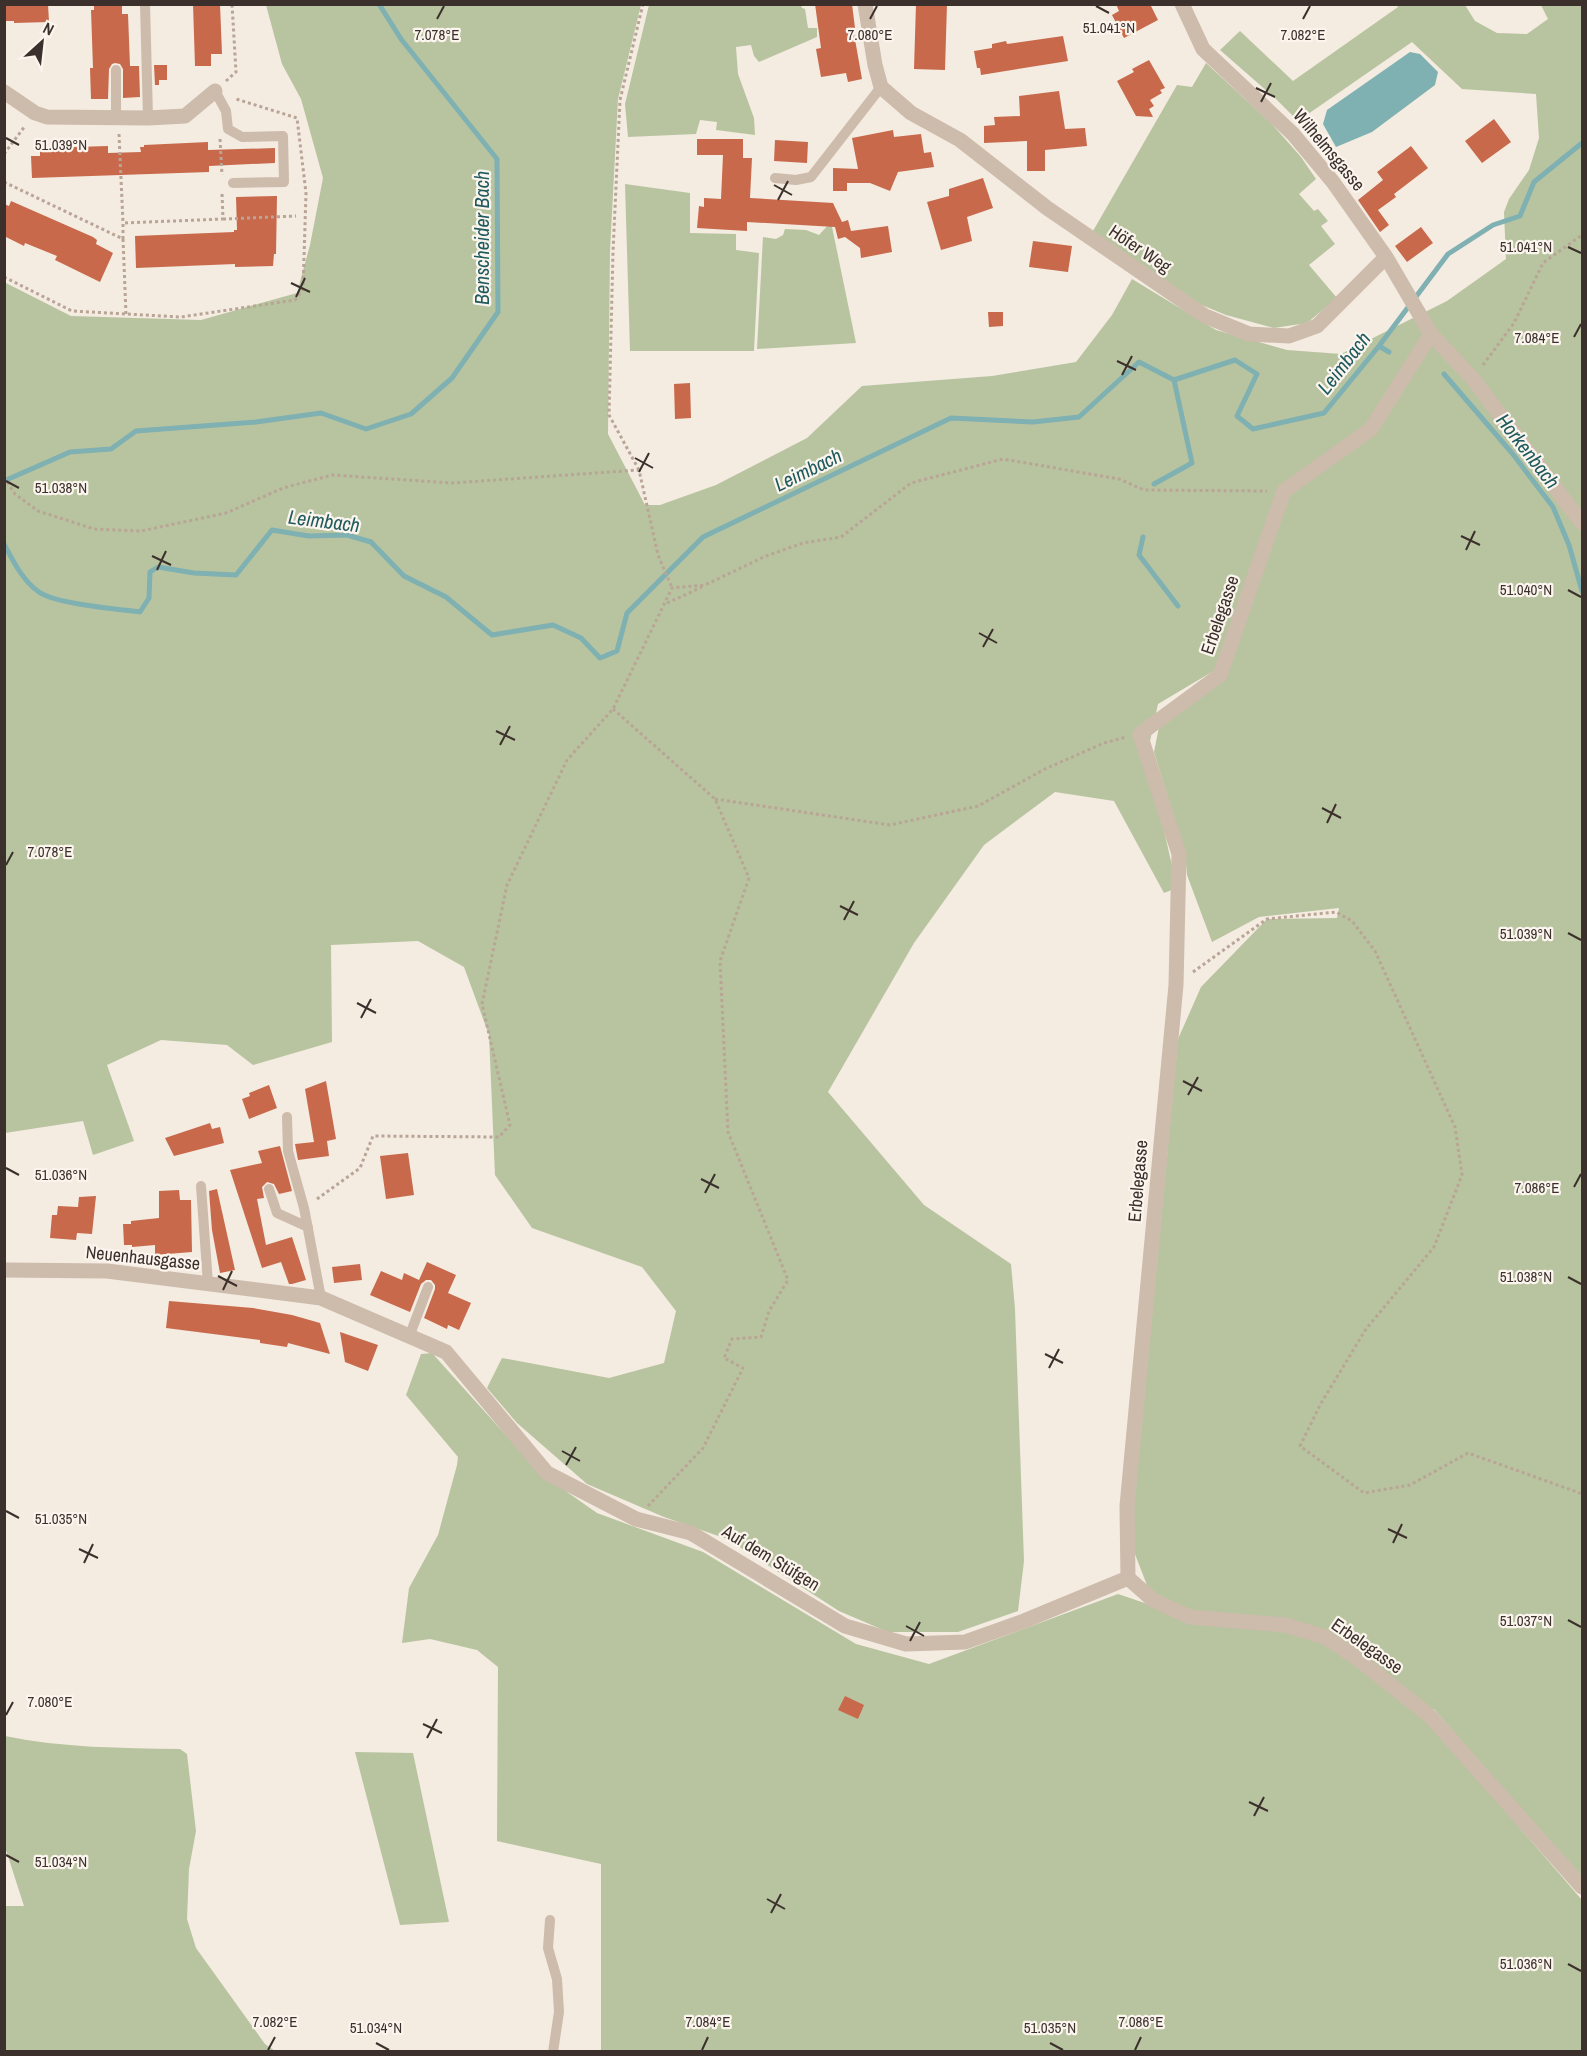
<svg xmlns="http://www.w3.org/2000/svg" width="1587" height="2056" font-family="'Archivo Narrow',sans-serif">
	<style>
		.green { fill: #b8c4a0 }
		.water { fill: #7fb0b2 }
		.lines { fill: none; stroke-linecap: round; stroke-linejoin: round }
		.stream { stroke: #7fb0b2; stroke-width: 5 }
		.building { fill: #c8694b }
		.path { stroke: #b9a596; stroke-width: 3; stroke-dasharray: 3 3; stroke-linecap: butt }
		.service { stroke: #cdbbac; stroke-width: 10 }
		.minor { stroke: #cdbbac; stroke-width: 15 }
		.ticks { fill: none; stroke: #3b302b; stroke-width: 2 }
		.labels { text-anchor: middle; stroke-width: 4.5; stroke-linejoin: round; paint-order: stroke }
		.street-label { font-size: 18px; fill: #3b302b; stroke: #fbf5ee }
		.water-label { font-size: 20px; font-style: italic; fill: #1f5a5e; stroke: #fbf5ee }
		.ticks-label { font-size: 15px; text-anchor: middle; fill: #3b302b; stroke: #fbf5ee; stroke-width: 4.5; stroke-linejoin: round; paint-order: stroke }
	</style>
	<rect width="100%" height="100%" fill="#f4ebe1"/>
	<path class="green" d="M266,5H641L618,99L610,251L608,434L645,505H660L716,485L807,438L862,386L992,376L1076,362L1112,315L1132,279L1216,330L1287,350L1341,354L1447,301L1506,259L1504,212L1509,199L1529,170L1539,138L1536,94L1462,89L1412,42L1298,121L1275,98L1220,50L1240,31L1293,81L1398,7L1397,5H1465L1475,21L1497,33L1527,34L1548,19L1541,5H1582V1882L1434,1709L1431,1711L1326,1635L1192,1613L1150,1593L1133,1549L1134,1506L1178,1039L1201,987L1267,919L1337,918L1339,908L1259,917L1212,942L1187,875L1185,853L1154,752L1159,727L1227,663L1158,704L1147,755L1177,888L1164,893L1114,801L1055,792L984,845L914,943L828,1092L924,1205L1011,1264L1015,1309L1024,1561L1018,1611L958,1632H888L839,1611L727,1539L664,1517L587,1484L517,1423L487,1388L502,1358L609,1378L664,1363L676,1311L642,1267L532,1228L495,1175L489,1035L464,967L418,941L331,945L332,1042L253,1065L227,1045L161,1040L107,1065L134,1141L93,1155L83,1121L5,1133L4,282L71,316L201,320L297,293L310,245L323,178L301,99L282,64Z
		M649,5H801L802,8L805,9L808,28H817V37L759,62L754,56L751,45L736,47L738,74L754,118L755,135L716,130L717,122L700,120L696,134L628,137L625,104Z
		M1206,63L1271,123L1301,157L1316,179L1299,194L1314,211L1318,209L1328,221L1321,226L1335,244L1309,265L1337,298L1307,323L1274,328L1226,315L1192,301L1093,231L1177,85L1192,87Z
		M625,184L690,193V233L736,234V250L759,253L754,351H630Z
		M831,222L856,343L757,349L763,237L776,239L783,235L785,229L806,230L819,235Z
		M432,1353L540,1473L597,1513L703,1552L856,1644L929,1664L1118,1594L1189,1618L1283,1628L1324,1640L1425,1718L1582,1900V2051H601V1864L497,1841L498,1667L477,1650L430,1639L402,1643L409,1588L438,1535L457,1465L458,1457L406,1395L421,1354Z
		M5,1736C62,1748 121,1748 180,1749L187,1754L196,1831L189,1869L187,1919L196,1948L265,2044L275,2051H5V1906H24L5,1847Z
		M355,1752L413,1753L449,1922L400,1925Z"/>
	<path class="water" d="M1410,52L1420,54L1438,72L1435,85L1372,132L1336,147L1323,124L1327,110Z"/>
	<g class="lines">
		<path class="stream" d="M1379,346L1389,352
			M1444,374L1512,453L1553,507L1569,545L1582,591
			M4,481L70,452L111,449L136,431L256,422L321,413L366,429L411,414L452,378L498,312L497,159L401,39L379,4
			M1154,484L1192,463L1174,380
			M1143,537L1139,555L1178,606
			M4,544C13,561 23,581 39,592C56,604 117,609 140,612L149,598L150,572L158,567L194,573L236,575L272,530L309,536L347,535L371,542L404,576L446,597L492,635L553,625L581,638L600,658L617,651L627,613L703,537L951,418L1033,422L1079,417L1139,362L1174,380L1235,360L1257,374L1237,416L1253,429L1324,413L1379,346L1448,254L1493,225L1520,216L1534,182L1582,143"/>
	</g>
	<path class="building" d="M4,4H48L49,22L14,23V21H4Z
		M94,4H122V14H128L130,66H139L140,97L123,98V69L120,64L115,63L112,64L109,69L108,99H91L90,68H93L91,10H94Z
		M193,4H220L222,54H211V66H195Z
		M815,4H852L855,28H853L862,79L848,82L846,73L821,77L816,49L821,48Z
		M916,4H947L945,70L914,69Z
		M1116,4H1150L1158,20L1124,38L1112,15L1119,11Z
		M1063,36L1068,61L981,75L980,68H977L974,51L992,48V44L1006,41L1007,44Z
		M1149,60L1165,88L1160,90L1162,93L1150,100L1154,106L1149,109L1153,117L1136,116L1117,81L1134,72L1132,69Z
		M154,65H167V80H159V85H155Z
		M1059,91L1065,129L1085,128L1087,146L1045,150V171H1027V141L984,143V126L995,125L994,117L1020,116L1019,96Z
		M1494,119L1511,142L1482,163L1465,141Z
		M893,130L894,137L921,134L924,153L931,152L934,167L898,172L890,191L870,183H847V191H833V168L858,169L852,138Z
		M697,139H743V158H752L750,198L833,203L842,222L848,220L851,231L888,226L892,252L861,258L860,248L845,237L838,239L835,227L747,222V231L697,228L699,206L704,207V198L721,199L723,155H697Z
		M775,140L808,142L807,163L774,161Z
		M208,142V150L275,148V163L209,166V172L32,178L31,156H40V151H44V148L108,146V153L141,152L140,147H144V145Z
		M1411,146L1428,168L1394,194L1396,197L1378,210L1389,225L1380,232L1358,200L1383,180L1377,172Z
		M983,178L993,208L967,217L972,241L941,250L927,202L949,196V189Z
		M277,196L276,254H274L273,266L235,267V264L136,268L135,236L234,232V230H237L236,197Z
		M11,201L93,237L97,240L96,244L113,253L100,282L55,260L57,256L25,243L24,246L4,236V204L9,206Z
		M1421,227L1433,243L1407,262L1395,246Z
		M1033,241L1072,246L1068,272L1029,267Z
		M988,312H1003V326L989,327Z
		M690,383L691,418L675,419L674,384Z
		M326,1081L336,1139L327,1141L329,1156L298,1160L295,1144L314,1142L305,1089Z
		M269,1085L277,1108L249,1119L242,1099L250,1096L249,1093Z
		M210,1123L212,1129L220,1127L224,1143L174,1156L165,1138Z
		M280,1146L292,1191L279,1194L274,1184L267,1182L262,1187L264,1198L257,1199L266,1245L292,1237L306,1280L292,1284H289L281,1262L262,1268L230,1170L262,1163L258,1151Z
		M408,1153L414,1195L386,1199L380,1156Z
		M217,1189L235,1270L220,1273L212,1230L209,1191Z
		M179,1190L180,1200H191L192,1252L155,1255V1245L132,1247V1245H124L123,1224H131V1221L159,1218V1191Z
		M96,1196L92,1234L77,1233L76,1240L50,1238L52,1215H57L58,1206L78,1207L79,1197Z
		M427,1262L456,1275L448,1293L471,1303L459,1330L448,1325L447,1329L424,1318L435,1289V1285L431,1280H426L421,1284L410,1312L370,1295L381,1271L402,1280L404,1273L419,1280Z
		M360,1264L362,1280L334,1283L332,1267Z
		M169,1301L253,1308L292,1315L320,1323L330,1354L288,1343L287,1347L260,1343V1340L166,1328Z
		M340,1332L378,1345L368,1371L345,1362Z
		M845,1696L864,1705L858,1719L838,1710Z"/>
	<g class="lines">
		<path class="path" d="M226,81L236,72L232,4
			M119,134L123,223
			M220,139L222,175
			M4,154L25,126
			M4,182L123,239V223L223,219L222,193
			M223,219L296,216
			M123,239L126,314
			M4,277L72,311L181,317L295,300L303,289L306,193L297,118L236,99
			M1483,365L1514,323L1543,263L1582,235
			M639,470L609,415L613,252L620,100L643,4
			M4,477L15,494L38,511L94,529L141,531L226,513L283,488L332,475L452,483L639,470L658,555L672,588
			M667,603L702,587
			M613,709L715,799L749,878L720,961L728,1132L788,1280L769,1311L761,1337L732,1339L724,1358L743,1368L703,1448L648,1506
			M715,799L890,825L978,806L1045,769L1104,743L1126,737
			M1193,972L1267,919L1336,912L1352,921L1375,951L1455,1127L1462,1175L1434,1247L1366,1329L1320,1405L1300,1446L1364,1493L1410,1485L1468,1453L1580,1493L1582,1491
			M317,1199L360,1168L373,1136L499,1137L510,1125L482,1004L507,885L567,760L613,709L672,588L705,585L766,556L803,543L841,537L911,483L1003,459L1119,479L1144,490L1267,491"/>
		<path class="service" d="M145,4L148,118
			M215,91L226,111L228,129L242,137L283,136L284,182L233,183
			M116,118V70
			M775,178L796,180L811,177L881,87
			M287,1117L288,1151L304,1208L321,1298
			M201,1186L208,1284
			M269,1189L277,1213L308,1227
			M409,1337L428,1287
			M550,1920L548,1948L557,1979L559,2012L553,2052"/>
		<path class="minor" d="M865,4L875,65L881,87L911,113L960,140L1047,208L1205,316L1249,334L1289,336L1317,326L1386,257
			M1182,4L1203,49L1293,134L1333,182L1386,257L1431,334L1473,379L1582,523
			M4,92L35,113L47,117L148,118L185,116L215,91
			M1431,334L1371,429L1284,491L1220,675L1140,734L1179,854L1176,985L1127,1506L1128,1578L1153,1600L1190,1617L1285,1625L1325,1637L1358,1659L1430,1716L1582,1887
			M4,1270L107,1271L321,1298L446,1352L547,1473L636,1519L691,1533L845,1626L906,1644L965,1642L1024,1621L1128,1578"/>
	</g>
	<path class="ticks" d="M1096,6L1109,13M437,19L444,6M870,19L877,6M1303,19L1310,6M1256,88L1275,97M1261,102L1271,83M6,138L19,145M774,185L792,195M778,200L788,181M1568,247L1581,253M291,283L310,292M296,297L305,278M1574,337L1581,324M1117,361L1136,370M1122,375L1132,356M635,458L653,468M639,472L649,453M6,481L19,488M1461,536L1480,545M1466,550L1475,531M152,556L171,565M157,570L166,551M1568,590L1581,597M979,633L997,643M983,647L993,629M496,731L515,740M500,745L510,726M1322,808L1341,818M1327,823L1336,804M6,865L13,852M840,906L858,915M844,920L854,901M1568,933L1581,940M357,1003L376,1013M361,1018L371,999M1183,1081L1202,1091M1188,1095L1198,1077M6,1168L19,1175M701,1179L719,1188M1574,1187L1581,1174M705,1193L715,1174M218,1276L237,1286M1568,1277L1581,1284M223,1290L232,1271M1045,1354L1063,1363M1049,1368L1059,1349M562,1451L580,1461M566,1465L576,1447M6,1511L19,1518M1388,1529L1407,1538M1393,1543L1402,1524M79,1549L98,1558M84,1563L93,1544M1568,1620L1581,1627M906,1626L924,1636M910,1641L920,1622M6,1715L13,1702M423,1724L442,1733M427,1738L437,1719M1249,1802L1268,1811M1254,1816L1264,1797M6,1855L19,1862M767,1899L785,1909M771,1913L781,1894M1568,1964L1581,1971M376,2043L389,2050M1050,2043L1063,2050M268,2050L275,2037M702,2050L708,2037M1135,2050L1141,2037"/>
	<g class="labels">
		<g class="street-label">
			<text transform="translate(1329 150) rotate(50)" y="6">Wilhelmsgasse</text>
			<text transform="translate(1140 249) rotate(34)" y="6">Höfer Weg</text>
			<text transform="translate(1220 615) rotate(-71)" y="6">Erbelegasse</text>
			<text transform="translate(1138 1181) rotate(-85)" y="6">Erbelegasse</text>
			<text transform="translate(143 1258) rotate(6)" y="6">Neuenhausgasse</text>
			<text transform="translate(771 1558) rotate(31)" y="6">Auf dem Stüfgen</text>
			<text transform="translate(1367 1646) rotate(35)" y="6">Erbelegasse</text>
		</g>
		<g class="water-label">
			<text transform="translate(482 238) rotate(-90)" y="7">Benscheider Bach</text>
			<text transform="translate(1344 363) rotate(-52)" y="7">Leimbach</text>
			<text transform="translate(1528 451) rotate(52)" y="7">Horkenbach</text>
			<text transform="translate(808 470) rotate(-26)" y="7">Leimbach</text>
			<text transform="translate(324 521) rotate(7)" y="7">Leimbach</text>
		</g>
	</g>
	<g class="ticks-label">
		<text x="1109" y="33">51.041°N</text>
		<text x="437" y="40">7.078°E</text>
		<text x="870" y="40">7.080°E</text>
		<text x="1303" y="40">7.082°E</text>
		<text x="61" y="150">51.039°N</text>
		<text x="1526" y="252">51.041°N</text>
		<text x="1537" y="343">7.084°E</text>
		<text x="61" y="493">51.038°N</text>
		<text x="1526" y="595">51.040°N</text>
		<text x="50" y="857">7.078°E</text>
		<text x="1526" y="939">51.039°N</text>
		<text x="61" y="1180">51.036°N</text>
		<text x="1537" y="1193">7.086°E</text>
		<text x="1526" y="1282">51.038°N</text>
		<text x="61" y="1524">51.035°N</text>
		<text x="1526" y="1626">51.037°N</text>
		<text x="50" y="1707">7.080°E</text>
		<text x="61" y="1867">51.034°N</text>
		<text x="1526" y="1969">51.036°N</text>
		<text x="275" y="2027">7.082°E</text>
		<text x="708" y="2027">7.084°E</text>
		<text x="1141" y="2027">7.086°E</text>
		<text x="376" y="2033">51.034°N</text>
		<text x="1050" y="2033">51.035°N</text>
	</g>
	<rect width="1587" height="2056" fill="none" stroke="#3b302b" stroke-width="12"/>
	<g transform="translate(42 42) rotate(27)" stroke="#fbf5ee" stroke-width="4.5" paint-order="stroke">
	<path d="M0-4.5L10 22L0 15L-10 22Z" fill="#3b302b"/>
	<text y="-9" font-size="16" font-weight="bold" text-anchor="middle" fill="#3b302b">N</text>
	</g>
</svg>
